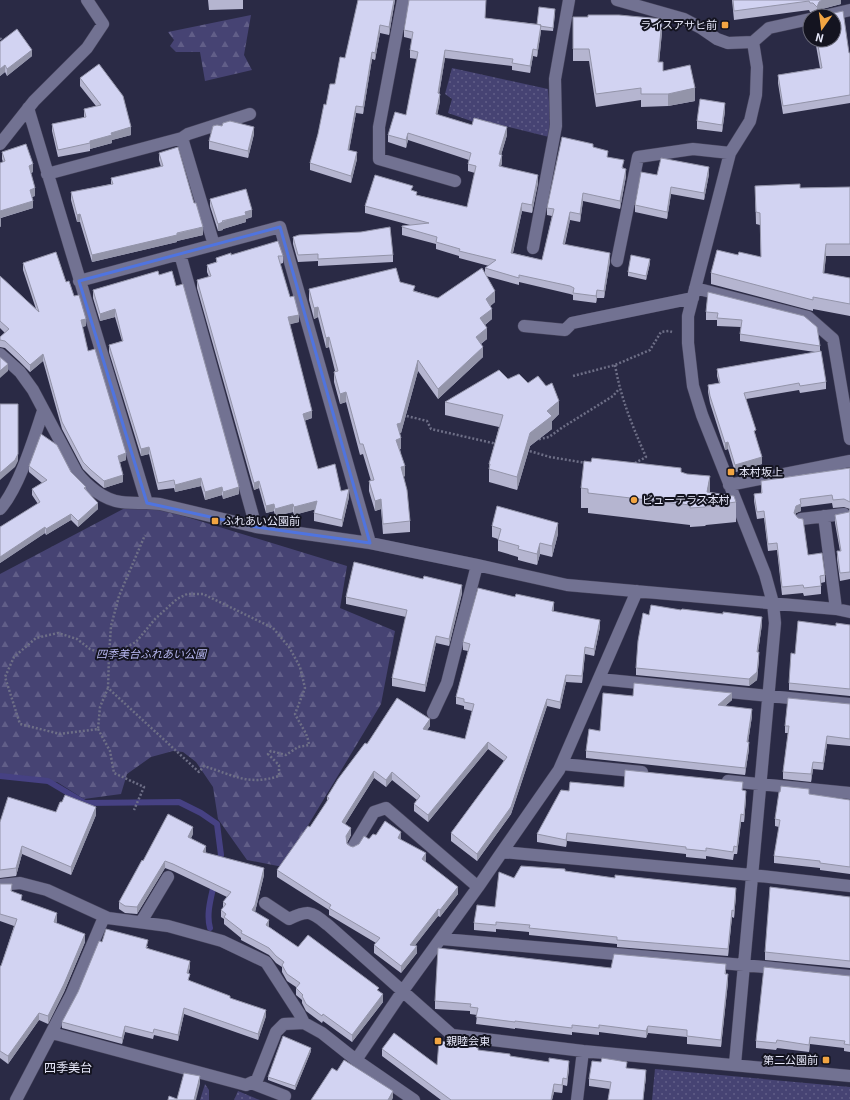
<svg xmlns="http://www.w3.org/2000/svg" width="850" height="1100" font-family="Georgia,'Noto Sans JP',serif">
	<style>
		.green { fill: url(#green-dots) }
		.forest { fill: url(#forest-firs) }
		.lines { fill: none; stroke-linecap: round; stroke-linejoin: round }
		.stream { stroke: #464183; stroke-width: 6 }
		.minor-casing { stroke: #46445c; stroke-width: 13 }
		.path { stroke: #6e6f87; stroke-width: 2.5; stroke-dasharray: 2 2; stroke-linecap: butt }
		.minor { stroke: #727292; stroke-width: 12 }
		.wall { fill: #b5b5d0 }
		.shaded-wall { fill: #9394a9 }
		.building { fill: #d2d3f2; stroke: #9394a9 }
		.marked { fill: none; stroke: #4f74e0; stroke-width: 3; stroke-linejoin: round }
		.poi-dot { fill: #f2a542; stroke: #141420; stroke-width: 1.5 }
		.labels { text-anchor: middle; stroke-width: 4; stroke-linejoin: round; paint-order: stroke }
		.poi-label { font-size: 11px; fill: #e6e7f9; stroke: #141420; text-anchor: start }
		.park-label { font-size: 11px; font-style: italic; fill: #b8b8f2; stroke: #141420 }
		.neighbourhood-label { font-size: 12px; fill: #e6e7f9; stroke: #141420 }
	</style>
	<defs>
		<pattern id="green-dots" width="8" height="8" patternUnits="userSpaceOnUse"><rect width="8" height="8" fill="#464373"/><path d="M2 2h.1M6 6h.1" fill="none" stroke="#615e88" stroke-width="1.8" stroke-linecap="round"/></pattern>
		<pattern id="forest-firs" width="22" height="20" patternUnits="userSpaceOnUse"><rect width="22" height="20" fill="#464373"/><path d="M5 1l3.5 6h-7zM16 11l3.5 6h-7z" fill="#615e88"/></pattern>
	</defs>
	<rect width="100%" height="100%" fill="#2a2a45"/>
	<path class="green" d="M452,68L548,89L551,126L549,137L481,120L477,123L448,113L452,99L445,94Z
		M655,1069L850,1087V1100H652Z
		M205,1084L209,1090V1100H200Z
		M238,1091L257,1099L260,1100H234Z"/>
	<path class="forest" d="M251,15L244,55L252,70L205,81L200,52H176L170,46L174,40L168,32Z
		M151,506L347,566L340,608L395,631L381,704L283,867L247,860L218,819L213,787L196,762L183,752L173,751L151,757L127,774L121,794L84,799L57,782L0,776V574L125,508Z"/>
	<g class="lines">
		<path class="stream" d="M0,776L48,781L85,803L179,802L201,813L217,824L221,855L219,863
			M210,928C206,914 211,898 214,884"/>
		<defs>
			<path id="minor" d="M403,0L379,127V159L455,181
				M617,0L684,19L701,28L717,39L728,43L753,42L769,28L810,19
				M824,16L850,10
				M28,108L147,503L160,504L256,527L370,543L477,565L567,585L836,609L850,612
				M182,138L188,134L250,114
				M0,144L34,101L87,48L103,24L87,0
				M47,174L182,138L214,245
				M533,248L556,126L555,79L569,0
				M180,254L256,527
				M617,261L638,157L693,149L730,153
				M79,281L280,227L370,543
				M695,288L808,317L833,339L850,439
				M524,326L565,330L572,323L693,298
				M0,354L20,372L33,390L77,473C87,486 104,500 121,502C129,503 138,503 147,503
				M729,485L850,461
				M0,509C19,488 34,438 43,411
				M824,516L836,609
				M801,519L844,514
				M599,679L850,704
				M433,713L447,683L477,565
				M562,764L642,772
				M728,781L850,793
				M353,847L374,812L386,808L478,887
				M502,852L752,875L850,886
				M0,885L20,883L47,890L108,918L168,926L222,941L266,962L299,1013L304,1023
				M265,903L289,919C310,909 311,912 328,925L452,1035L583,1051L850,1076
				M141,922L168,877
				M442,939L744,965L850,976
				M52,1033L246,1085L257,1080L276,1032L284,1024L304,1023L322,1033L356,1060L414,1100
				M356,1060L402,992L478,887L502,852L559,770L637,591
				M735,1064L775,623L773,603L765,574L702,415L693,386L688,343V316L730,153L750,121L756,95L757,67L753,42
				M251,1083L285,1096
				M16,1100L71,995L104,917
				M577,1100L583,1051"/>
		</defs>
		<use href="#minor" class="minor-casing"/>
		<path class="path" d="M0,38L4,43
			M615,365C621,399 632,425 646,457L635,463
			M573,376L615,365L650,350L661,332L669,331L672,332
			M403,415L427,421L431,429L497,444
			M535,440L549,437L563,427L613,396L619,389
			M526,450L550,457L586,463
			M108,688L100,707L98,729L60,734L20,724L5,677L14,657L36,638L58,633L77,639L90,649L109,656L108,688L199,772L204,766C233,775 248,786 279,776V765L268,754L271,751L286,755L298,747L309,745C308,734 300,724 295,714L305,688L300,667L289,647L273,628L203,594H187L177,599L155,619L136,642L109,656L111,626L119,596L145,535
			M98,729L110,751L114,773L144,787L134,810"/>
		<use href="#minor" class="minor"/>
	</g>
	<path class="wall" d="M208,0H243V9L209,10Z
		M361,0H395L389,35L380,33L375,60L372,59L363,114L356,113L349,150L357,159L351,183L310,170V163L326,105L345,58Z
		M732,0H841V4L822,9L818,11L849,53H850V103L783,114L778,83V75L820,68L815,40H834L816,15L813,12H810L809,10L734,20Z
		M555,13L553,31L541,30L537,57L533,56L530,73L512,70V66L445,58L439,94L440,101L437,115L507,135L501,155L502,163L501,166L538,183L532,213L522,211L513,253L542,260L552,216L547,215V208L593,148L624,168L626,176L620,209L583,201L580,222L570,220L565,244L610,261L604,298H597L596,303L573,300V295L570,294L519,282V285L486,276L495,302L490,306L492,319L485,325L487,339L481,344L483,357L438,399L418,371L401,433H400L401,449H400L405,476L403,477L410,521V532L383,534L381,509L375,511L369,491V481H371L363,454L360,455L346,402L340,404L334,382V372L335,371L329,347L326,348L318,317L314,319L309,300V289L400,282L415,291L438,298L485,274V268L489,266L459,258V256L436,249V244L402,235V226L410,225L365,213V206L413,191L417,195L467,207L475,173L468,171V164L469,160L408,140L406,148L388,142V135L406,115L417,59L410,58V50L412,39L404,37V30L485,18L537,24Z
		M573,17L662,32L659,62L663,71L695,101L668,106L641,107V100L596,107L589,61H573Z
		M0,42L32,56L7,76L5,72L0,76Z
		M80,78L131,135L112,140V143L90,149V151L58,157L52,131V124L84,118V109L96,106L80,86Z
		M725,111L722,132L697,129V121Z
		M254,134L248,158L209,149V141Z
		M2,152L33,172L31,173L35,196L32,197L33,208L1,218V226L0,227L3,162L2,159Z
		M159,153L203,235L177,241V242L92,262L80,222H77L71,200V192L111,184V178L161,167L159,160Z
		M709,174L704,200L671,194L667,219L635,212V205L657,175Z
		M755,186L800,188L850,187V256H826L824,273L850,278V316L813,309V311L711,284V273L738,255L761,257L760,225L756,224Z
		M210,199L252,217L246,219V222L223,229V230L218,231L210,206Z
		M293,237L393,255V262L318,266V261L298,262L293,244Z
		M231,255L283,256V263L280,264L290,297L299,322L289,324L312,418L304,421L318,469L341,491L349,497L342,527L314,521V513L315,509L294,515L293,512L275,516L274,511L266,513L259,488L254,490L197,288V280L209,277L207,272V265L216,262V258Z
		M23,263L66,282L74,296L86,326L82,327L88,351L126,460L120,462L123,482L104,488L91,477L83,469L62,429L43,361L30,372L19,361L5,348L0,347V337L5,333L0,328V276L36,309L23,270Z
		M650,263L646,280L628,276V272Z
		M158,271L239,494L223,499L222,495L205,500L201,486L175,492L174,488L158,490L149,454L141,456L109,352V345L122,341L115,317L100,321L93,298V290Z
		M708,292L820,346V352L826,382V389L800,393L799,390L746,399L756,437L762,464L735,472L728,449L725,450L710,403L708,392V385L719,383L717,376V369L815,352L740,341V334L741,327L717,326V320H706V312Z
		M508,379L559,414L552,421V429L530,446L517,490L489,482V464L499,427L445,415V402Z
		M29,466L71,472L86,489L98,509L78,527L71,520L46,535L45,533L0,563V527L38,504L32,495V489L42,483L29,472Z
		M850,468V579L840,581L837,559V551H840L835,523V515L849,512L850,509L844,507L833,508L832,503L801,507V511L796,513L795,515L808,555L825,575V582L821,583V594L804,596L803,593L782,595L777,550L768,551L764,518L757,519L754,501V494L761,493V481Z
		M681,472L710,493L736,502V522L706,525L705,526L690,527V525L588,513V508H581V488Z
		M492,526L558,534L552,557L540,554L537,565L518,560V557L498,551V539L492,537Z
		M423,579L462,593L449,646L436,643L425,692L392,686V678L406,617L346,604V597Z
		M554,609L553,611L600,627L594,656L585,654L582,683L566,682L560,709L547,706L511,814L477,861L451,841V833L504,761L488,749L428,822L414,811V804L417,800L392,780L386,787L374,778L345,824L351,835L347,843L350,846L353,847L376,835L401,840L426,860L425,861L458,894L440,917L438,916L415,945L417,953L401,973L374,953V945L376,943L329,915V910L277,877V870L310,827L327,802V797L367,744L430,726L427,730L465,739L472,711L464,709V706L456,704V697L468,651L463,650V642Z
		M762,624L758,652L759,659L757,680L749,686L636,675V668Z
		M850,625V696L789,690V683L795,654L836,626Z
		M633,696L732,700L725,706L752,716L748,742L749,749L745,775L586,758V751L600,731Z
		M849,704H850V746L827,744L823,770L813,769L811,782L783,779V772L788,733H785V726Z
		M624,787L743,790L746,798L744,822H741L737,854H734L733,860L706,856V859L686,857V854L567,841L566,847L537,842V834L569,791Z
		M809,794L850,800V874L820,870V868L774,863V856L779,827L775,826V819Z
		M62,802L96,815L71,875L22,854L16,876L0,878V822L56,812Z
		M193,834L191,838L206,853L264,875L255,912L269,927L298,947L379,991L383,1002L352,1042L323,1021L322,1023L306,1011L302,1003V1000L296,995V987L287,981L282,972V967L276,963L269,955L241,940V938L224,924V919L221,917V910L223,908V902L227,897L173,871L165,868L137,914L125,913L119,909V902L143,861Z
		M565,871L736,895L734,918L732,917L728,956L617,947V944L529,935V932L496,929V932L474,930V923L495,907L514,878Z
		M0,884L12,892L22,901L57,921L56,923L85,942L64,992L48,1024L39,1020L8,1064L0,1058V966H1L14,926L0,921Z
		M850,897V968L765,960V952Z
		M102,942L148,946L147,948L190,967L188,974L189,981L230,998L266,1016L258,1040L184,1014L178,1041L154,1035L153,1039L125,1032L122,1044L62,1028V1022L78,992Z
		M611,968L726,971V974L728,982L721,1047L687,1044V1037L648,1033L646,1038L599,1032V1035L572,1032V1035L515,1028V1029L476,1024L477,1015L470,1014V1011L435,1009V1001Z
		M849,976H850V1052L844,1051V1048L810,1044L809,1052L777,1048L776,1050L756,1048V1041Z
		M382,1049L437,1065L478,1050L510,1056L569,1068L567,1086L563,1085L562,1093L554,1092L552,1100H441L382,1056Z
		M311,1051L295,1090L268,1080V1077Z
		M627,1068L646,1077L643,1100H608L610,1089L589,1086V1079Z"/>
	<path class="shaded-wall" d="M394,0H395L389,35V27Z
		M822,0H841V4L822,9L819,11L817,16V7L819,2Z
		M662,19V32L658,74V62Z
		M380,25V33L375,60V53Z
		M541,25V32L537,57V50Z
		M533,49V56L530,73V66Z
		M32,50V56L7,76V69Z
		M445,50V58L438,101V93Z
		M372,52V59L363,114V107Z
		M5,65V72L0,76V69Z
		M695,88V101L668,106V94Z
		M440,94V101L436,122V114Z
		M725,103V111L722,132V125Z
		M356,106V113L348,157V150Z
		M131,127V135L112,140V143L90,149V141L111,133Z
		M254,127V134L248,158V151Z
		M507,127V135L499,162V154Z
		M408,133V140L406,148V140Z
		M357,152V159L351,183V176Z
		M502,155V163L499,173V166Z
		M33,164V172L29,173V166Z
		M709,167V174L704,200V193Z
		M626,169V176L620,209V201Z
		M538,175V183L532,213V205Z
		M671,187V194L667,219V212Z
		M35,188V196L30,197V190Z
		M583,193V201L580,222V214Z
		M33,201V208L0,218V211Z
		M522,203V211L511,261V253Z
		M252,210V217L246,219V222L223,229V230L218,231V224L245,212Z
		M570,212V220L563,251V244Z
		M80,214V222H77V215Z
		M1,218V226L0,227V219Z
		M203,227V235L177,241V242L92,262V255Z
		M826,244V256L823,285V273Z
		M610,253V261L604,298V291Z
		M650,259V263L646,280V276Z
		M597,290V298L596,303V296Z
		M495,291V302L486,310V299Z
		M318,307V317L314,319V308Z
		M115,309V317L100,321V314Z
		M492,309V319L480,328V318Z
		M299,315V322L288,325V317Z
		M86,319V326L81,327V320Z
		M487,328V339L476,347V337Z
		M329,337V347L326,348V338Z
		M483,347V357L438,399V389Z
		M43,354V361L30,372V365Z
		M418,360V371L401,433L397,434V424Z
		M8,364V371L0,378V371Z
		M346,392V402L340,404V394Z
		M559,401V414L552,421V429L530,446L517,490V477L530,433L547,411Z
		M312,411V418L303,421V414Z
		M401,438V449L396,450V440Z
		M728,442V449L725,450V443Z
		M149,447V454L141,456V449Z
		M126,453V460L118,463V456Z
		M18,454V461L15,467L0,480V473Z
		M762,457V464L735,472V465Z
		M405,466V476L401,478V467Z
		M123,475V482L104,488V481Z
		M710,476V496L707,492Z
		M201,478V486L175,492V485Z
		M259,481V488L254,490V483Z
		M222,487V495L205,500V492Z
		M239,487V494L223,499V492Z
		M349,489V497L342,527V520Z
		M381,499V509L375,511V501Z
		M317,501V509L294,515V507Z
		M98,503V509L78,527V521Z
		M274,504V511L266,513V506Z
		M293,504V512L275,516V509Z
		M801,504V511L796,513L794,520V513L796,506Z
		M71,514V520L46,535V529Z
		M558,523V534L552,557V546Z
		M45,527V533L0,563V557Z
		M540,543V554L537,565V554Z
		M462,585V593L449,646V639Z
		M554,602V609L552,618V611Z
		M762,617V624L757,659V652Z
		M600,620V627L594,656V649Z
		M436,636V643L425,692V685Z
		M585,647V654L582,683V676Z
		M759,652V659L757,680L749,686V679Z
		M566,675V682L560,709V702Z
		M732,693V700L718,712V705Z
		M547,699V706L511,814L477,861V854Z
		M752,709V716L747,749V742Z
		M430,719V726L423,736V729Z
		M827,736V744L823,770V763Z
		M488,742V749L428,822V815Z
		M749,742V749L745,775V768Z
		M813,762V769L811,782V774Z
		M374,771V778L342,829V822Z
		M392,772V780L386,787V780Z
		M746,791V798L744,822V815Z
		M96,807V815L71,875V867Z
		M741,814V822L737,854V847Z
		M193,827V834L188,844V837Z
		M351,828V835L346,844V836Z
		M401,832V839L398,845V838Z
		M567,833V841L566,847V840Z
		M22,846V854L16,876V868Z
		M206,846V853L203,852Z
		M426,853V860L422,866V859Z
		M165,861V868L137,914V907Z
		M264,868V875L255,912L252,910Z
		M12,884V891L11,899V891Z
		M458,887V894L440,917V910Z
		M736,888V895L734,918V911Z
		M438,909V916L410,952V945Z
		M732,910V917L728,956V949Z
		M57,913V921L54,929V922Z
		M269,920V927L266,925Z
		M85,934V942L64,992L48,1024V1016Z
		M417,946V953L401,973V966Z
		M190,961V967L187,979V973Z
		M728,974V982L721,1047V1040Z
		M383,994V1002L352,1042V1035Z
		M184,1008V1014L178,1041V1035Z
		M266,1010V1016L258,1040V1034Z
		M39,1013V1020L8,1064V1056Z
		M125,1026V1032L122,1044V1038Z
		M648,1026V1033L646,1038V1031Z
		M810,1037V1044L809,1052V1045Z
		M311,1048V1051L295,1090V1086Z
		M569,1061V1068L567,1086V1079Z
		M646,1070V1077L643,1100Z
		M200,1076V1084L196,1100H194Z
		M563,1078V1085L562,1093V1085Z
		M554,1084V1092L552,1100H551Z
		M393,1091V1098L392,1100H388Z"/>
	<path class="building" d="M358,0H394L389,27L380,25L375,53L372,52L363,107L356,106L348,150L357,152L351,176L310,163L318,134L324,104L326,105L330,84H335L340,57L345,58Z
		M409,0H486L485,18L541,25L537,50L533,49L530,66L512,63L513,59L445,50L438,93L440,94L436,114L472,125L474,118L507,127L499,154L502,155L499,166L538,175L532,205L522,203L511,253L542,260L554,209L547,208L562,137L593,144V147L608,151L607,157L624,160L622,168L626,169L620,201L583,193L580,214L570,212L563,244L610,253L604,291L597,290L596,296L573,293L574,288L570,286L519,275V278L485,268L496,260L459,251L460,249L436,242L437,237L402,227V226L429,223L365,206L375,175L413,186L411,190L417,192L416,195L467,207L476,166L468,164L471,153L408,133L406,140L388,135L395,112L406,115L418,52L410,50L413,32L404,30Z
		M733,0H822L819,2L817,7L813,3H810L809,1L734,11Z
		M539,7L555,9L553,28L540,26L541,25L537,24Z
		M817,10L821,14L825,15L843,11L849,53H850V95L783,106L778,75L822,68L817,40H834V16H815Z
		M588,15H619L662,19L658,62H663V71L690,65L695,88L668,94H641V88L596,94L589,49H573V17H588Z
		M17,29L32,50L7,69L5,65L0,69V42Z
		M99,64L123,96L131,127L111,133L112,135L90,141V143L58,150L52,124L86,117L84,109L101,105L80,78Z
		M700,99L725,103L722,125L697,121Z
		M230,121L254,127L248,151L209,141L213,126L217,125L222,126L223,123Z
		M26,144L33,164L29,166L35,188L30,190L33,201L0,211V163L5,161L2,152Z
		M178,147L194,203H196L203,227L177,233V235L92,255L80,214L77,215L71,192L113,184L111,178L163,166L159,153Z
		M661,158L709,167L704,193L671,187L667,212L635,205L641,172L657,175Z
		M800,184V188L850,187V244H826L823,273L850,278V304L813,297V300L711,273L717,250L738,255L739,252L761,257L760,213L756,212L755,186Z
		M246,189L252,210L245,212L246,215L222,221L223,222L218,224L210,199Z
		M390,227L393,255L318,259V254L298,255L293,237L299,235L361,232Z
		M278,241L283,256H278L290,297L294,296L299,315L288,317L312,411L303,414L318,469L335,464L341,491L349,489L342,520L314,513L317,501L294,507L293,504L275,509L274,504L266,506L259,481L254,483L197,280L211,276L207,265L217,262L216,258L231,253V255Z
		M56,252L66,282L69,281L74,296L79,295L86,319L81,320L88,351L95,349L126,453L118,456L123,475L104,481L91,470L83,462L62,422L43,354L30,365L19,354L5,341L0,340V337L9,329L0,321V276L39,312L23,263Z
		M631,255L650,259L646,276L628,272Z
		M396,268L400,282L415,286L413,291L438,298L482,268L495,291L486,299L492,309L480,318L487,328L476,337L483,347L438,389L418,360L401,423L397,424L401,438L396,440L405,466L401,467L407,490L410,521L383,524L381,499L375,501L369,481L374,480L363,444H360L346,392L340,394L334,372L338,371L329,337L326,338L318,307L314,308L309,289Z
		M158,271L159,275L172,271L176,286L183,284L239,487L223,492L222,487L205,492L201,478L175,485L174,480L158,483L149,447L141,449L109,345L123,341L115,309L100,314L93,290Z
		M708,292L804,316L817,327L820,346L740,334L742,320L717,318L718,313L706,312Z
		M821,351L826,382L800,386L799,383L744,393L756,430L754,431L762,457L735,465L728,442L725,443L710,396L708,385L720,383L717,369Z
		M0,357L8,364L0,371Z
		M499,370L508,379L519,374L528,383L538,376L546,386L552,383L559,401L547,411L552,416L530,433L517,477L489,469L490,464H489L503,415L445,402Z
		M0,404H18V454L15,460L0,473Z
		M41,434L57,445L71,472L86,487L84,488L98,503L78,521L71,514L46,529L45,527L0,557V527L40,502L32,489L47,480L29,466Z
		M592,458L681,468V472L687,474L710,476L707,492L734,496L736,502L706,506L705,507L690,508V505L588,493V489L581,488L584,461L591,462Z
		M850,468V502L844,499L833,500L832,495L800,499L801,504L796,506L794,513L798,518L803,519L808,555L822,553L825,575L820,576L821,586L804,588L803,585L782,587L777,543L768,544L764,511L757,512L754,494L762,493L761,481Z
		M497,506L558,523L552,546L540,543L537,554L518,549L519,546L498,540L501,529L492,526Z
		M850,509V572L840,573L837,551H841L835,515L849,512Z
		M354,562L423,579L424,576L462,585L449,639L436,636L425,685L392,678L407,610L346,597Z
		M478,588L515,597L516,594L554,602L552,611L600,620L594,649L585,647L582,676L566,675L560,702L547,699L511,807L477,854L451,833L507,757L488,742L428,815L414,804L420,796L392,772L386,780L374,771L342,822L351,828L346,836L347,844L350,846L353,847L359,844L364,836L369,839L373,834L376,835L385,821L401,832L398,838L426,853L422,859L458,887L440,910L438,909L410,945L417,946L401,966L374,945L380,938L329,908L331,905L277,870L308,826L310,827L329,798L327,797L338,779L365,743L367,744L397,698L430,719L423,729L465,739L474,704L464,702V699L456,697L470,644L463,642Z
		M651,605L681,610L682,609L723,614V612L762,617L757,652H759L757,672L749,679L636,668L638,641L643,613L649,615Z
		M798,621L836,626V623L850,625V689L789,683L791,653L795,654Z
		M634,683L732,693L718,705L752,709L747,742H749L745,768L586,751L589,729L600,731L603,693L633,696Z
		M788,698L850,704V739L827,736L823,763L813,762L811,774L783,772L789,726H785Z
		M625,770L743,782L742,790L746,791L744,815L741,814L737,847L734,846L733,852L706,848V851L686,849V847L567,833L566,840L537,834L561,790L569,791L570,782L624,787Z
		M781,786L809,789V794L850,800V867L820,863V861L774,856L780,820L775,819L779,792H780Z
		M65,795L96,807L71,867L22,846L16,868L0,870V822L8,797L56,812L60,802H62Z
		M168,814L193,827L188,837L206,846L203,852L264,868L255,905L252,910L269,920L266,925L298,947L308,935L379,988L377,990L383,994L352,1035L323,1014L322,1016L306,1004L302,996L303,995L296,988L300,983L287,974L282,965L284,962L276,956L269,948L241,933L242,931L224,917L226,914L221,910L226,904L223,902L231,892L173,864L165,861L137,907L125,906L119,902L142,860L143,861Z
		M521,866L565,869V871L615,878V875L736,888L734,911L732,910L728,949L617,940V937L529,928L530,925L496,922V925L474,923L477,905L495,907L499,872L514,878Z
		M0,884H12L11,891L22,895L21,900L57,913L54,922L85,934L64,984L48,1016L39,1013L8,1056L0,1051V966H1L17,919L0,914Z
		M770,887L850,897V961L765,952Z
		M106,929L148,940L146,948L190,961L187,973L190,974L188,980L230,996V998L266,1010L258,1034L184,1008L178,1035L154,1029L153,1033L125,1026L122,1038L62,1022L78,992L99,941L102,942Z
		M438,948L611,968L614,954L726,964L725,974H728L721,1040L687,1036V1030L648,1026L646,1031L599,1025V1028L572,1025V1028L515,1021V1022L476,1017L478,1008L470,1007L471,1004L435,1001Z
		M764,967L850,976V1045L844,1044L845,1041L810,1037L809,1045L777,1040L776,1043L756,1041Z
		M394,1033L437,1065L439,1041L478,1045V1050L510,1054V1056L549,1062V1058L569,1061L567,1079L563,1078L562,1085L554,1084L551,1100H451L382,1049Z
		M283,1036L311,1048L295,1086L268,1077Z
		M602,1058L627,1062L626,1068L646,1070L643,1100H608L611,1082L589,1079L592,1061L601,1062Z
		M344,1060L393,1091L388,1100H311L332,1068L337,1071Z
		M184,1073L200,1076L194,1100H168L169,1096L177,1099Z"/>
	<path class="marked" d="M280,227L370,543L256,527L147,503L79,281Z"/>
	<g class="poi-dot">
		<rect x="721" y="21" width="8" height="8" rx="2"/>
		<rect x="727" y="468" width="8" height="8" rx="2"/>
		<circle cx="634" cy="500" r="4"/>
		<rect x="211" y="517" width="8" height="8" rx="2"/>
		<rect x="434" y="1037" width="8" height="8" rx="2"/>
		<rect x="822" y="1056" width="8" height="8" rx="2"/>
	</g>
	<g class="labels">
		<g class="poi-label">
			<text x="717" y="29" text-anchor="end">ライスアサヒ前</text>
			<text x="739" y="476">本村坂上</text>
			<text x="642" y="504">ビューテラス本村</text>
			<text x="223" y="525">ふれあい公園前</text>
			<text x="446" y="1045">親睦会東</text>
			<text x="818" y="1064" text-anchor="end">第二公園前</text>
		</g>
		<g class="park-label">
			<text x="151" y="658">四季美台ふれあい公園</text>
		</g>
		<g class="neighbourhood-label">
			<text x="68" y="1072">四季美台</text>
		</g>
	</g>
	<g transform="translate(822 28) rotate(194)"><circle r="19" fill="#141420" stroke="#686877"/>
	<path d="M0-3L7 15L0 10L-7 15Z" fill="#f2a542"/>
	<text y="-6" font-size="11" font-weight="bold" text-anchor="middle" fill="#e6e7f9">N</text>
	</g>
</svg>
